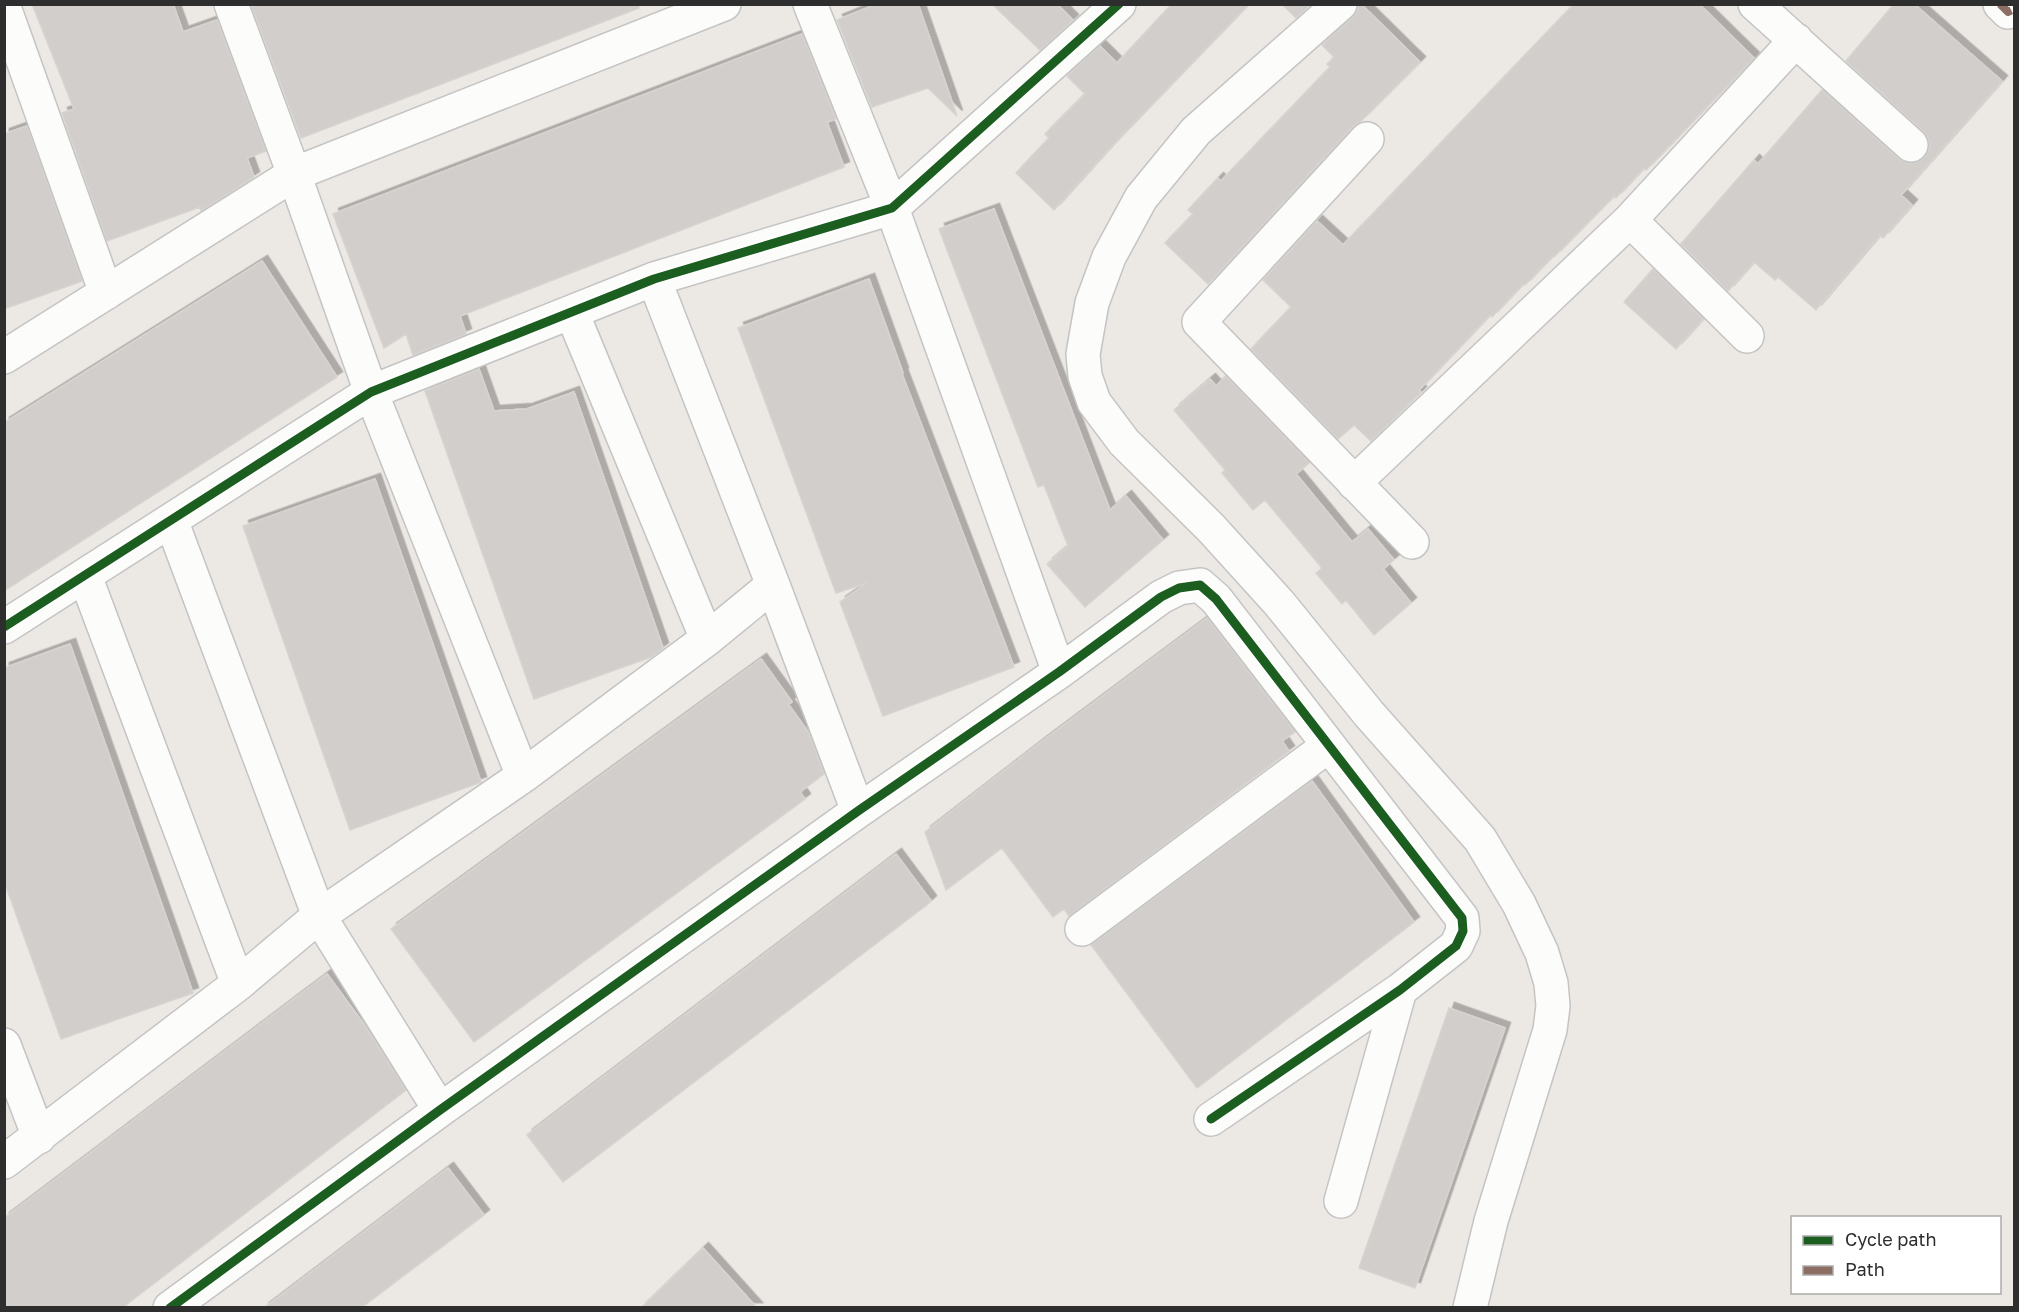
<svg xmlns="http://www.w3.org/2000/svg" width="2019" height="1312" font-family="'Golos Text',sans-serif">
	<style>
		.building { fill: #d1cecb; stroke: #d7d4d0; stroke-width: 1.5; filter: url(#shadow) }
		.lines { fill: none; stroke-linecap: round; stroke-linejoin: round }
		.minor-casing { stroke: #c5c4c5; stroke-width: 36 }
		.minor { stroke: #fcfcfb; stroke-width: 33 }
		.quiet { stroke: #8d6e63; stroke-width: 8; stroke-dasharray: 15 8; stroke-linecap: butt }
		.cycleway-casing { stroke: #fff; stroke-width: 13 }
		.cycleway { stroke: #1b5e20; stroke-width: 9 }
	</style>
	<defs>
		<filter id="shadow"><feDropShadow dx="5.5" dy="-5.5" stdDeviation="0" flood-color="#0004"/></filter>
	</defs>
	<rect width="100%" height="100%" fill="#ece8e4"/>
	<path class="building" d="M32,4H173L183,32L217,20L266,151L247,158L254,177L201,211L200,207L107,241L62,113L74,109Z
		M259,4H638L639,8L301,138L252,7Z
		M877,4H918L957,116L928,88L872,107L837,20Z
		M992,4H1057L1073,20L1040,50Z
		M1172,4H1249L1109,149L1054,210L1016,173L1049,138L1045,134L1085,94L1067,76L1100,46L1117,63Z
		M1282,4H1311L1296,18Z
		M1358,4H1361L1420,62L1361,121L1353,126L1208,284L1165,243L1193,214L1188,210L1218,178L1221,181L1330,67L1327,64L1334,57L1322,45L1353,18L1358,10Z
		M1574,4H1699L1754,58L1646,170L1644,168L1616,198L1614,196L1555,256L1554,255L1525,285L1523,284L1492,317L1490,315L1419,390L1421,392L1371,441L1354,425L1338,439L1251,349L1291,307L1263,280L1317,221L1343,245Z
		M1894,4H1914L2002,81L1901,195L1912,205L1883,238L1880,235L1816,310L1778,277L1775,280L1754,262L1728,291L1681,244L1754,160L1758,164L1822,90L1899,159L1907,163H1916L1925,157L1929,149V140L1924,132L1846,61Z
		M802,34L836,119L827,122L844,167L460,316L466,334L413,355L406,334L384,348L333,214Z
		M27,126L82,281L4,309V134Z
		M994,209L1110,510L1126,496L1163,540L1085,607L1047,564L1068,546L1044,485L1038,487L939,229Z
		M262,261L337,377L4,591V423Z
		M1653,269L1703,319L1676,349L1624,302Z
		M869,279L903,373L902,374L1014,667L883,716L840,602L867,583L836,593L738,328Z
		M479,369L494,411L527,409L574,392L663,648L651,657L534,699L425,391Z
		M1226,376L1309,463L1296,474L1352,542L1368,529L1394,560L1383,569L1411,603L1374,635L1346,600L1342,604L1316,573L1322,568L1265,500L1253,510L1222,473L1225,470L1174,410L1210,379L1216,386Z
		M375,479L481,782L350,830L243,526Z
		M1207,618L1295,732L1282,741L1289,751L1069,916L1064,909L1053,917L1002,848L946,890L925,832L1041,742Z
		M70,644L193,993L61,1039L4,881V668Z
		M761,659L792,702L788,704L809,733L824,774L800,792L805,799L474,1042L391,929Z
		M1312,781L1414,922L1197,1088L1091,945Z
		M896,854L931,901L928,904L563,1182L527,1135Z
		M327,974L363,1023L406,1090L122,1308H4V1218Z
		M1449,1008L1505,1028L1415,1288L1359,1268Z
		M448,1168L484,1215L361,1308H264Z
		M703,1248L757,1308H641Z"/>
	<g class="lines">
		<defs>
			<path id="minor" d="M231,4L294,174L371,392L523,776
				M810,4L892,208L1059,672
				M1340,4L1196,131L1141,198L1109,257L1092,303L1083,354L1085,376L1094,402L1124,442L1211,528L1279,603L1369,714L1480,839L1519,904L1542,953L1551,983L1553,1006L1550,1030L1491,1221L1470,1308
				M1755,4L1911,145
				M2000,4L2008,12L2014,9
				M4,7L106,293
				M1367,139L1199,322L1412,542
				M1630,220L1747,336
				M654,279L773,585L858,811
				M572,313L707,639
				M4,357L294,174L724,4
				M1354,483L1630,220L1796,40
				M171,520L319,916L440,1110
				M85,576L238,984
				M4,627L371,392L654,279L892,208L1119,4
				M1082,929L1328,746
				M4,1045L39,1137
				M4,1162L238,984L319,916L523,776L707,639L773,585
				M1341,1201L1400,990
				M170,1308L440,1110L858,811L1059,672L1161,597L1179,588L1200,585L1216,599L1462,918L1463,931L1456,946L1400,990L1211,1119"/>
		</defs>
		<use href="#minor" class="minor-casing"/>
		<use href="#minor" class="minor"/>
		<path class="quiet" d="M2000,4L2008,12L2014,9"/>
		<defs>
			<path id="cycleway" d="M4,627L371,392L654,279L892,208L1119,4
				M170,1308L440,1110L858,811L1059,672L1161,597L1179,588L1200,585L1216,599L1462,918L1463,931L1456,946L1400,990L1211,1119"/>
		</defs>
		<use href="#cycleway" class="cycleway-casing"/>
		<use href="#cycleway" class="cycleway"/>
	</g>
	<rect width="2019" height="1312" fill="none" stroke="#2e2e2e" stroke-width="12"/>
	<rect x="1791" y="1216" width="210" height="78" fill="#ffffff" stroke="#ababab" stroke-width="1.5"/>
	<rect x="1803" y="1236" width="30" height="9" fill="#1b5e20" stroke="#ababab" stroke-width="1.5"/>
	<text x="1845" y="1246" font-size="18" fill="#2e2e2e">Cycle path</text>
	<rect x="1803" y="1266" width="30" height="9" fill="#8d6e63" stroke="#ababab" stroke-width="1.5"/>
	<text x="1845" y="1276" font-size="18" fill="#2e2e2e">Path</text>
</svg>
